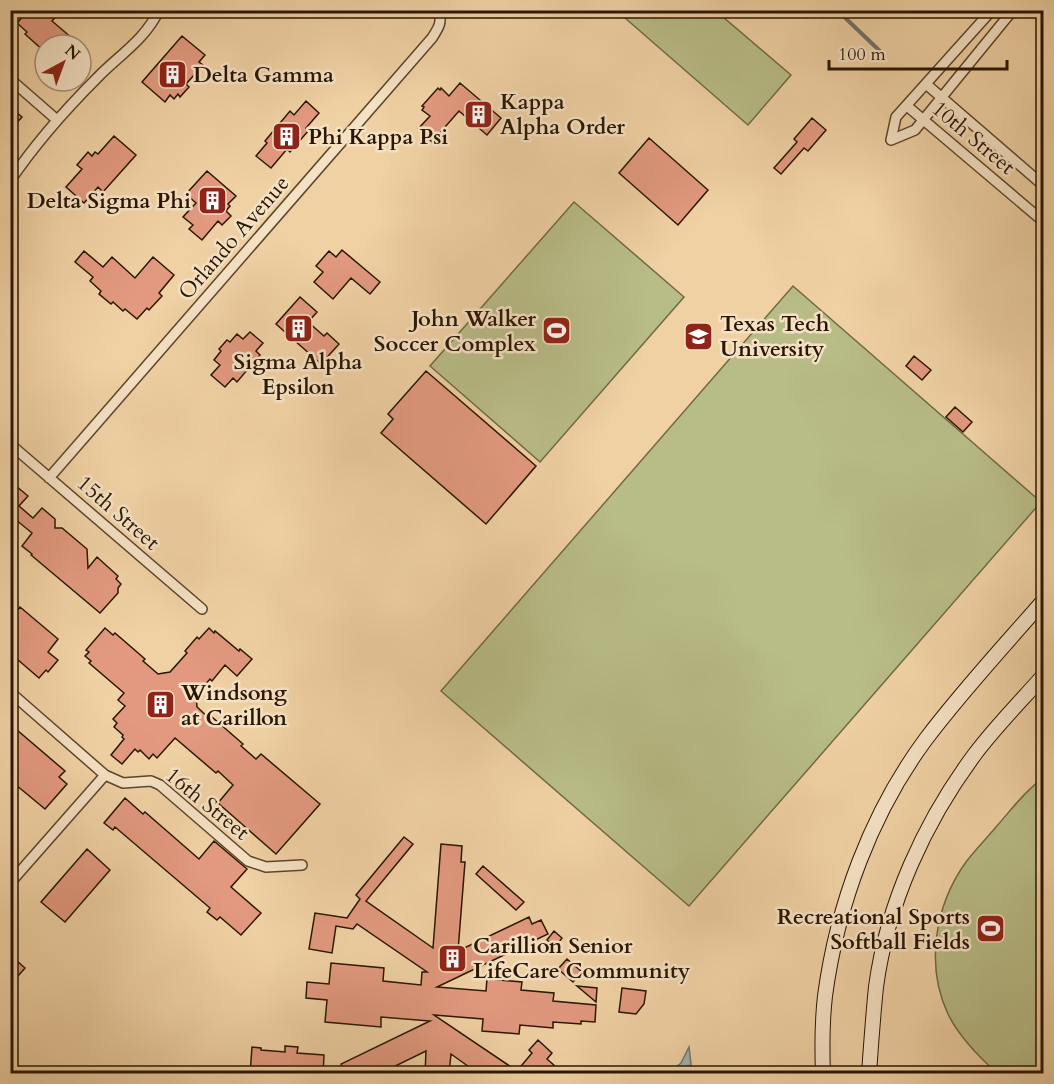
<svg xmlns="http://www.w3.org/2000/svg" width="1054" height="1084" font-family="Cardo,serif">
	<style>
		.green { fill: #b8bc87; stroke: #716944; stroke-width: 1.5 }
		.water { fill: url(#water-ripples); stroke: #70756b; stroke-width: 1.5 }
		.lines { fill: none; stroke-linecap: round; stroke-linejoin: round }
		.stream { stroke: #70756b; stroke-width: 4 }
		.building { fill: #e2997f; stroke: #2a1600; stroke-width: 1.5 }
		.minor-casing { stroke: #5c4529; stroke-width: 12 }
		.secondary-casing { stroke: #2a1600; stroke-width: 16 }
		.minor { stroke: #f5e1c4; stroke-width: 9 }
		.secondary { stroke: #f5e1c4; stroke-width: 14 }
		.labels { text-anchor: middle; stroke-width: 5; stroke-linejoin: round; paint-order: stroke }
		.poi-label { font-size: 22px; font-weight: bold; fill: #2a1600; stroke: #f5e1c4; text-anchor: start }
		.street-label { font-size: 22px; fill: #2a1600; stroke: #f5e1c4 }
	</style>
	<defs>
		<pattern id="water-ripples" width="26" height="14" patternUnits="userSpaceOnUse" patternTransform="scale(1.5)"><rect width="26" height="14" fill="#9fb4b2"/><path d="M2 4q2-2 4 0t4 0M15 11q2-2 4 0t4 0" fill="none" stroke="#899a97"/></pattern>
	</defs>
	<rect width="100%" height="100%" fill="#f0d1a4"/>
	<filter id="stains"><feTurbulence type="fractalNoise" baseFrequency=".00333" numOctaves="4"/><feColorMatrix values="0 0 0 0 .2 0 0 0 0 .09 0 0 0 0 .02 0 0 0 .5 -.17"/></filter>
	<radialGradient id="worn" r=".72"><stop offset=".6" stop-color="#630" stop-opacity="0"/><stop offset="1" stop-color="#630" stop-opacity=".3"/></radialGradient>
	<path class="green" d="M632,10L716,11L791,75L748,125L625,18Z
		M574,202L684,297L540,462L430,366Z
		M793,286L1041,502L689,906L441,691Z
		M1043,778V1073H997C978,1056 959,1037 948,1014C925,965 935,905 966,862C975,850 986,839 996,827C1011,810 1025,791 1043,778Z"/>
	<path class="water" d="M689,1047L692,1073H668L681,1063Z"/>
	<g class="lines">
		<path class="stream" d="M837,10L884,55"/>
	</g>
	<path class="building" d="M29,10H62L52,21L80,45H45V52L25,34L27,32L17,23Z
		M182,36L205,55L199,62L203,65L186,84L189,87L180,97L178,94L174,99L170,95L165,102L142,82Z
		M460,83L501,118L487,135L459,111L432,142L418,129L430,116L422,110L424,107L422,106L438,88L440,90L441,88L449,96Z
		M306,101L319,113L306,128L309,130L290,152L287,149L271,168L256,156L267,143L265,141L290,111L294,115Z
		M10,107L22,117L10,130Z
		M812,118L826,130L808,151L804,148L781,174L774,168L797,142L794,139Z
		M114,136L136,155L103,192L98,187L84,203L66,187L82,169L77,165L88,152L92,156L95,152L98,154Z
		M649,138L708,190L678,225L619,173Z
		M207,171L236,196L228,204L230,206L226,211L231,216L222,225L218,221L202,240L189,229L193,225L183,217L196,203L186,194Z
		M342,250L380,282L370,294L351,278L333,299L314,282L323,272L316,266L329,251L336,257Z
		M84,251L103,267L112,257L135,278L153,257L174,275L159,293L162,296L149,310L147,308L137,319L125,309L123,311L113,302L111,304L99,294L101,291L90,281L93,277L75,262Z
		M300,297L317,312L308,322L324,336L327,333L339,344L321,364L276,324Z
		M250,332L263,343L256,351L260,355L237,382L233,378L225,387L211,375L220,365L214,360L221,351L219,349L227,340L230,342L237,334L243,339Z
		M914,356L931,370L922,380L906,366Z
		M426,371L536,466L486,524L381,433L393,419L388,414Z
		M955,407L972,422L963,432L946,417Z
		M10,481L28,496L19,506L33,518L42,508L55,519V528H62L87,549L88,568L97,557L118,576L116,579L121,584L118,588V593L100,613L31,555L32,554L22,546L32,533L10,515Z
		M20,607L58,639L48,652L58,660L48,672L46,670L39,678L10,653V619Z
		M105,628L113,635L115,633L145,659L143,661L158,674L170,672L187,653L185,651L197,637L199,639L209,628L214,633L215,631L239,651L240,649L252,659L237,676L225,665L212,681L210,679L196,695L197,707L210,719L212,717L243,744L241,746L256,759L261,754L320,804L276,854L218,803L233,785L218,771L216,773L175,738L157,758L153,754L149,759L140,750L138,752L135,749L122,764L111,755L124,739L122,737L123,735L114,727L117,723L113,719L125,706L118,700L124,693L89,663L91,661L85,656L89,652L86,650Z
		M10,724L65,771L59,777L67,784L45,809L10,780Z
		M125,798L143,814L145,812L199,859L214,841L247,869L231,887L261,913L241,935L220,917L217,920L207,912L210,908L115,827L113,830L104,823Z
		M404,837L413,844L366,901L433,948L441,844L462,846L461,862H465L458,951L529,917L532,924L541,920L548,934L437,987L486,991L487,979L522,982L521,990L554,993L553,1001L596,1005L595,1022L581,1021V1024L553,1022V1028L520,1025L519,1034L482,1031L483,1019L434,1015L517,1071L532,1053L529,1050L538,1040L552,1053L547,1059L564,1074H479L451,1054L449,1074H425L426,1051L379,1074H345L341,1064L430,1021L381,1017V1027L325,1022L327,1000L306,998L307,982L329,984L331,963L384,968L383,981L421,985L422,972H427L357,924L353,929L336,926L332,953L309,949L315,913L347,918L360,899L356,895Z
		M87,849L110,870L65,922L41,902Z
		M483,866L524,902L516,910L476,874Z
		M554,931L562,938L555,947L547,940Z
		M10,955L25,968L10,985Z
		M567,959L582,972L573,982L558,969Z
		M577,986L597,988L596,1002Z
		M622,988L646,991L644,1004L636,1014L619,1012Z
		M285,1046L298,1047L297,1053L324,1055L323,1074H250L252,1047L261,1048V1050L285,1052Z"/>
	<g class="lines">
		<defs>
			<path id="minor" d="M10,79L57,120
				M926,84L1044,186
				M907,106L1044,222
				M891,140L915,130L1013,10
				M891,140L896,117L992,10
				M10,181C35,144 65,110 97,78C118,56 145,40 159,10
				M10,444L202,609
				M49,478L432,38C439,27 442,23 439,10
				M10,692L105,775L123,783L151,781L160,785L248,861L266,867L302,865
				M10,883L105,775"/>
			<path id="secondary" d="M823,1074C822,1048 822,1022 825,996C837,906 871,813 926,739C962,691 1004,646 1044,600
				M869,1074C871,1045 873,1016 876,987C887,904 925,821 975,754C996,726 1021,701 1044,675"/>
		</defs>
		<use href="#minor" class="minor-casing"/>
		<use href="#secondary" class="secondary-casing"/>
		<use href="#minor" class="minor"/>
		<use href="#secondary" class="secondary"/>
	</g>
	<defs>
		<symbol id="building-square" viewBox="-11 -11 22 22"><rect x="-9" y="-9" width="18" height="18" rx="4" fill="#8f2418" stroke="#f5e1c4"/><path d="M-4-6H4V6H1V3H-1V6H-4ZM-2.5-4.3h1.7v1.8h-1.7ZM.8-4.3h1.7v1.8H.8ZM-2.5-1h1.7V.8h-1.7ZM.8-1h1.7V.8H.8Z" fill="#fff"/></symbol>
		<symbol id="stadium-square" viewBox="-11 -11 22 22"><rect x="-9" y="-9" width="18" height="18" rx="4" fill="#8f2418" stroke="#f5e1c4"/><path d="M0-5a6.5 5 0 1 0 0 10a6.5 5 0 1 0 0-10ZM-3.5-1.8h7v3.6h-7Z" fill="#fff"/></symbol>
		<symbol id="university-square" viewBox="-11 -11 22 22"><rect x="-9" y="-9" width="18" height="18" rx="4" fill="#8f2418" stroke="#f5e1c4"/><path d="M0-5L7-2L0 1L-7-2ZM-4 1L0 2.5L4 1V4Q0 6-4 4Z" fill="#fff"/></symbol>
	</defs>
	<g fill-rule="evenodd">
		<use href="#building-square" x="156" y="58" width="33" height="33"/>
		<use href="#building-square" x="462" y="98" width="33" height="33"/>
		<use href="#building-square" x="270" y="120" width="33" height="33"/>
		<use href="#building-square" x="196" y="184" width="33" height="33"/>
		<use href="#building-square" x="282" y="312" width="33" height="33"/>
		<use href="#stadium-square" x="540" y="314" width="33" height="33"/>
		<use href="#university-square" x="682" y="320" width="33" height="33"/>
		<use href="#building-square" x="144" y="688" width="33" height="33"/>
		<use href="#stadium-square" x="974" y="912" width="33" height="33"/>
		<use href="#building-square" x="436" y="942" width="33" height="33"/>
	</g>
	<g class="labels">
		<g class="poi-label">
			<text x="193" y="82">Delta Gamma</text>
			<text x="500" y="109">Kappa<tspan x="500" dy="25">Alpha Order</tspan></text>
			<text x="308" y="144">Phi Kappa Psi</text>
			<text x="191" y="208" text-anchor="end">Delta Sigma Phi</text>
			<text x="536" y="326" text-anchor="end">John Walker<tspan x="536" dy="25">Soccer Complex</tspan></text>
			<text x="720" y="331">Texas Tech<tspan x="720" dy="25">University</tspan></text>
			<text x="298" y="369" text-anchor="middle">Sigma Alpha<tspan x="298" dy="25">Epsilon</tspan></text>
			<text x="181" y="700">Windsong<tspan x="181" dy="25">at Carillon</tspan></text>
			<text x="970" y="924" text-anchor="end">Recreational Sports<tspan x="970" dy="25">Softball Fields</tspan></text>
			<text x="473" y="953">Carillion Senior<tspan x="473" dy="25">LifeCare Community</tspan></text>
		</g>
		<g class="street-label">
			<text transform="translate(974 137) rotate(40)" y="8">10th Street</text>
			<text transform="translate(233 237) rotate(-49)" y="8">Orlando Avenue</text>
			<text transform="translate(119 512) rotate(41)" y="8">15th Street</text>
			<text transform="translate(208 803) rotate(39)" y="8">16th Street</text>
		</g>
	</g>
	<rect width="1054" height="1084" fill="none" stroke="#f0d1a4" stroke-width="36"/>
	<rect x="12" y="12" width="1030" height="1060" fill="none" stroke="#2a1600" stroke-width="3"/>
	<rect x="18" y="18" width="1018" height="1048" fill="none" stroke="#2a1600" stroke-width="1.5"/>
	<g transform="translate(63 63) rotate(41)"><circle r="28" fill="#f5e1c4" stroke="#a49076" stroke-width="1.5"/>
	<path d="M0-4.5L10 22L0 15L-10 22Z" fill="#8f2418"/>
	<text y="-9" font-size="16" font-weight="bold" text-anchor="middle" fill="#2a1600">N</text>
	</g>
	<path d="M829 60v9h178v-9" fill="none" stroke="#2a1600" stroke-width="3"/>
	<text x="838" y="60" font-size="18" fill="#2a1600" stroke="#f5e1c4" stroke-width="4.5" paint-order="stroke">100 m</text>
	<rect width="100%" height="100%" filter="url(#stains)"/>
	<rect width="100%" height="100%" fill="url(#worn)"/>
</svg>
